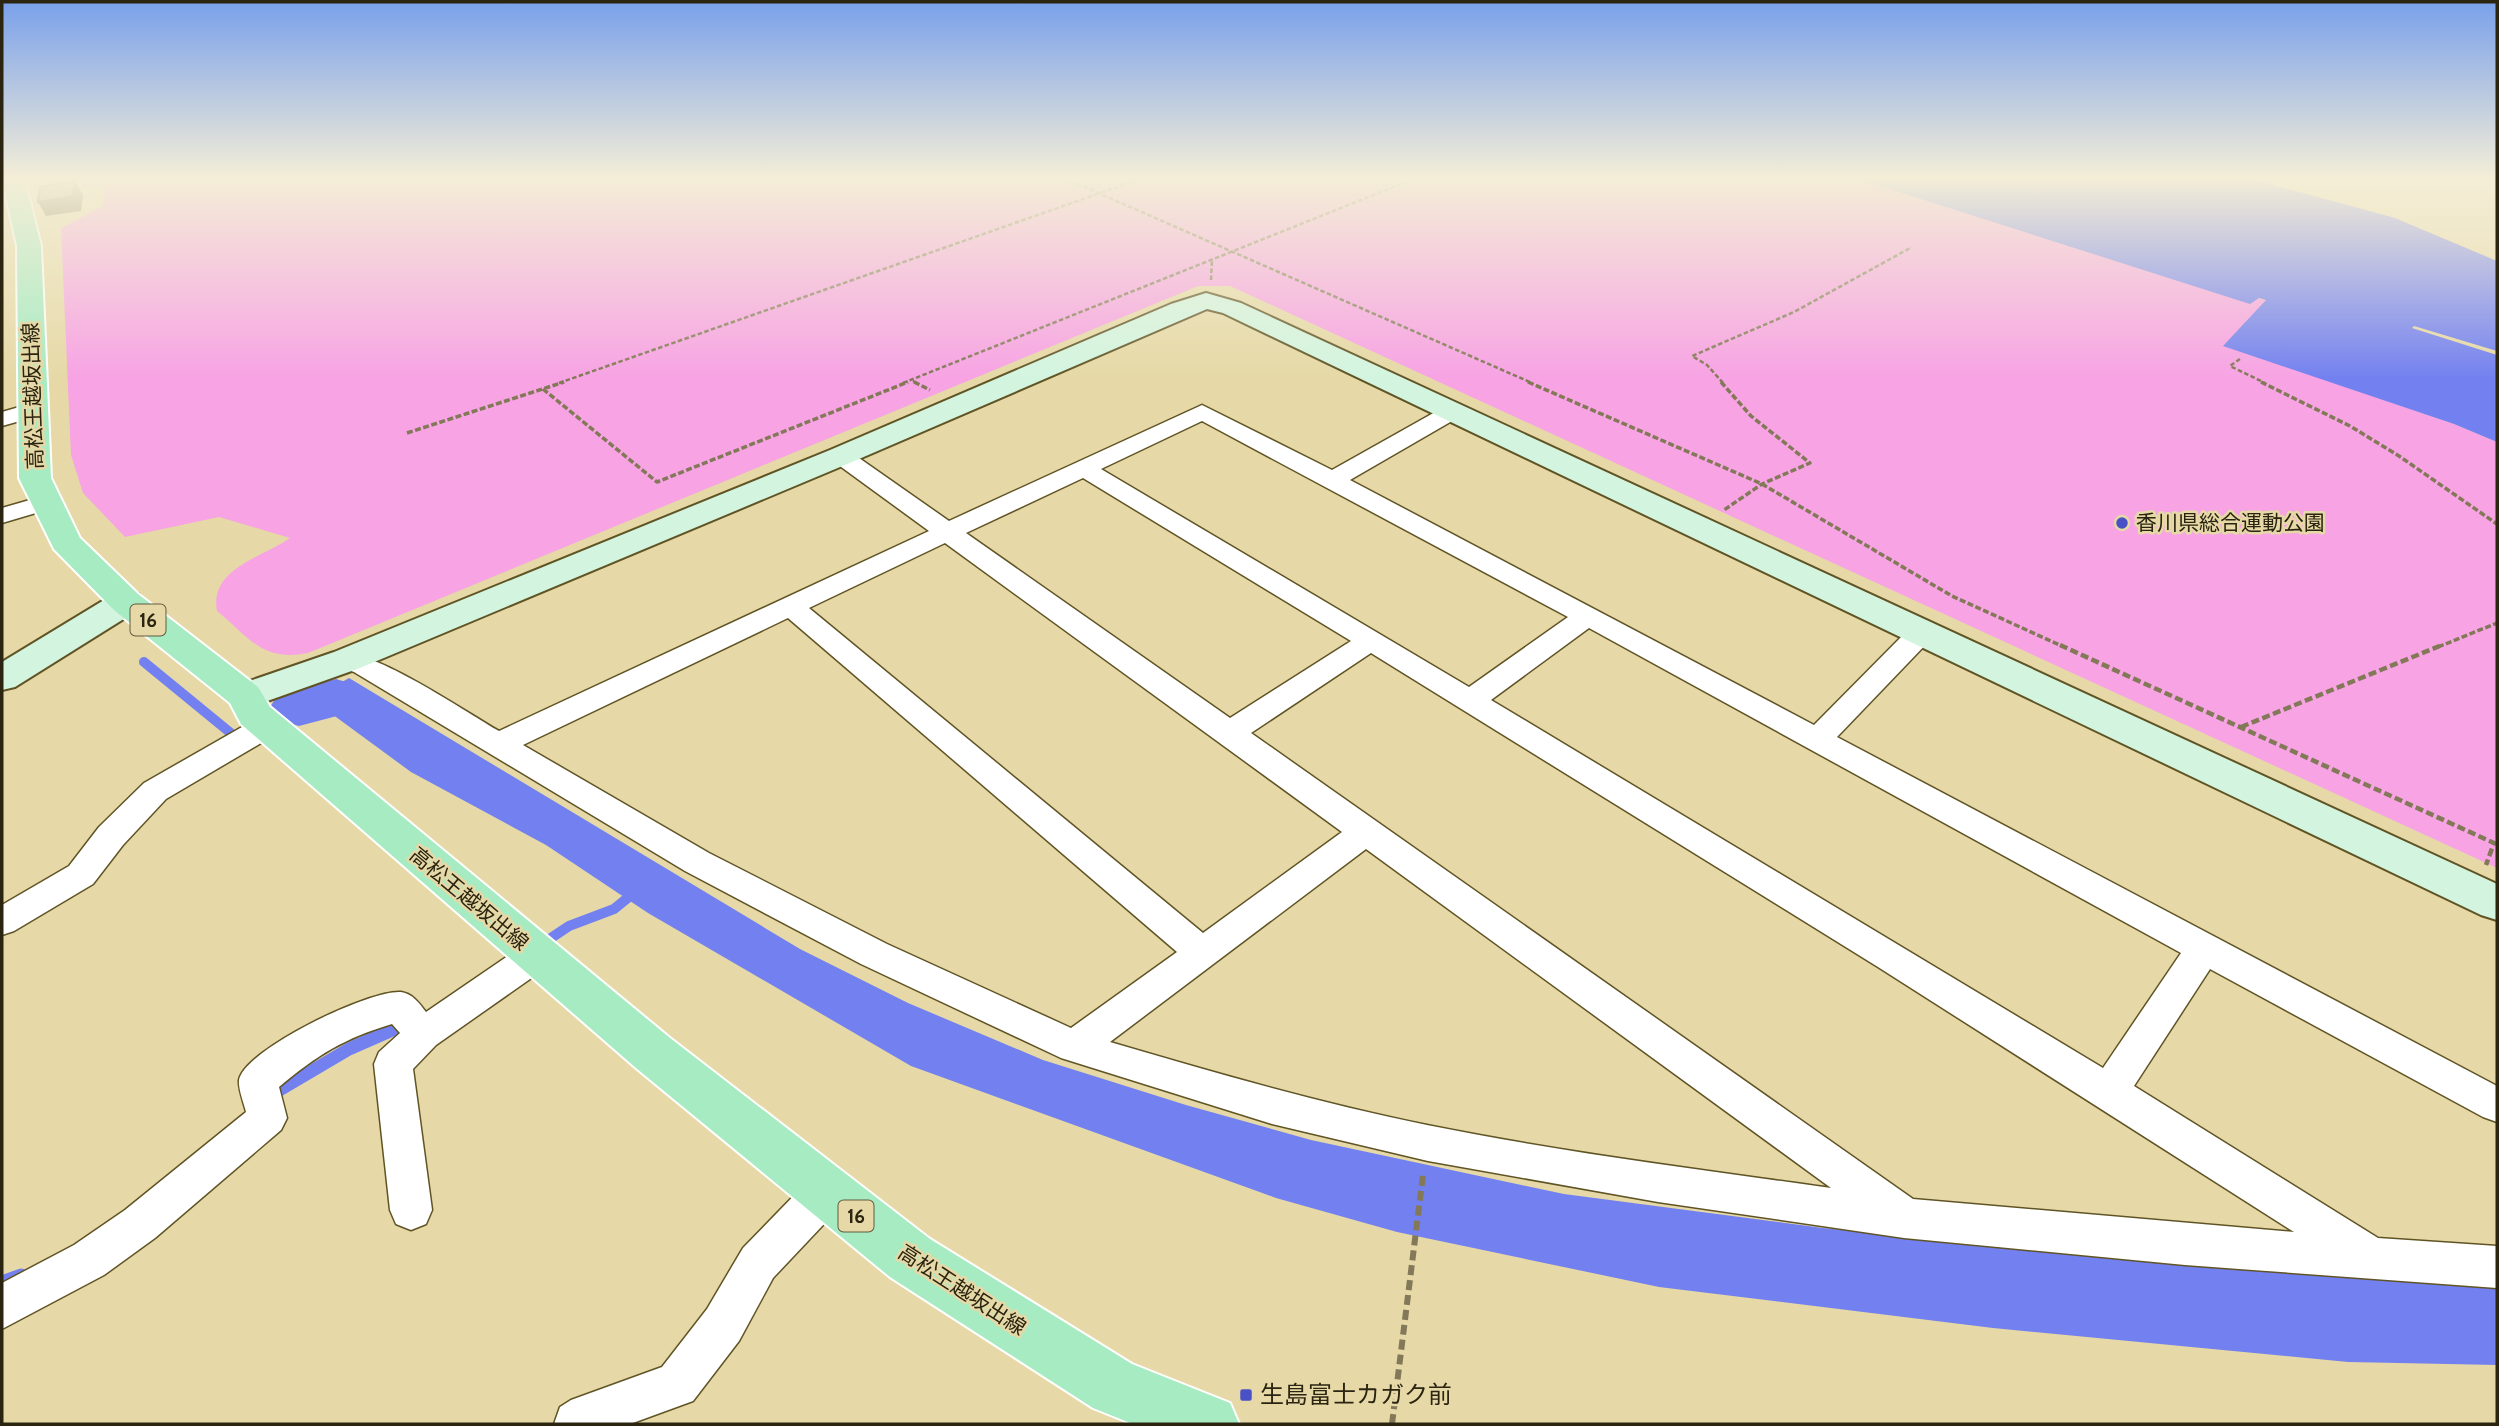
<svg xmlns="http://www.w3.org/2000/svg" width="2499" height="1426" font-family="Cabin,'Noto Sans JP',sans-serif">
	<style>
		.green { fill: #f7a3e4 }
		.water { fill: #7381f0 }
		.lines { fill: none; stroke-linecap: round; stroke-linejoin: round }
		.stream-far1 { stroke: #7381f0; stroke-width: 10 }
		.stream { stroke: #7381f0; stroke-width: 13 }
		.river { fill: #7381f0; fill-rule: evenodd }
		.street-casing { stroke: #605425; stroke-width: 3 }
		.secondary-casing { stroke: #605425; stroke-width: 4 }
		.primary-casing { stroke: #fff; stroke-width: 4 }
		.path-far3 { stroke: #837958; stroke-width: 2.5; stroke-dasharray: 4.5 2.5; stroke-linecap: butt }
		.path-far2 { stroke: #837958; stroke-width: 3.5; stroke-dasharray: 6 2.5; stroke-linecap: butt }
		.path-far1 { stroke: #837958; stroke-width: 4.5; stroke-dasharray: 8 3.5; stroke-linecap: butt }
		.path { stroke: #837958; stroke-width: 6; stroke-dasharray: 10 5; stroke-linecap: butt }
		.street { fill: #fff; fill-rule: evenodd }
		.secondary { fill: #d3f5e0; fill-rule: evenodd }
		.primary { fill: #a6ebc2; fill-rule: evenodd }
		.shaded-wall { fill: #7f7654 }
		.building { fill: #b6a978; stroke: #7f7654; stroke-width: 2 }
		.poi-dot { fill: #4a51c7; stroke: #e6d9a7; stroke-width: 2.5 }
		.labels { text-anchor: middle; stroke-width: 5; stroke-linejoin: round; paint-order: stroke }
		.shield { fill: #e6d9a7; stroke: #625a3e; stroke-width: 2 }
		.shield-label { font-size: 19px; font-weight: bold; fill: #2a2411 }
		.street-label { font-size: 21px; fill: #2a2411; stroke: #e6d9a7 }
		.poi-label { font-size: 21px; fill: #2a2411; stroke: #e6d9a7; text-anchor: start }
		.near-poi-label { font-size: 24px; fill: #2a2411; stroke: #e6d9a7; text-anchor: start }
	</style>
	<rect width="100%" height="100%" fill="#e6d9a7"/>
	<path class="green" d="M73,178H1855L2267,301L2224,345L2454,424L2497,442V868L1230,286H1198L308,653C262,662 250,638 217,611C209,568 264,557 290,538L219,517L125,537L83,493L71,455L61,228L103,206L104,187H82L80,180Z"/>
	<path class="water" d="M1855,178H2248L2395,218L2497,261V351L2414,326L2412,328L2497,355V442L2454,424L2223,346L2266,300L2259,298L2250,304Z
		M349,678L800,949L908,1003L1043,1060L1186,1105L1311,1140L1564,1194L1823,1228L2231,1267L2439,1284L2497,1286V1365L2348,1362L1993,1328L1659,1287L1397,1232L1276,1198L911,1066L648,913L546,845L411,772L321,706L314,698Z"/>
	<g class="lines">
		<path class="stream-far1" d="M144,662L238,739
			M539,946L569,926L614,909L635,892"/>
		<path class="stream" d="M271,1095L349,1049L406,1024
			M2,1282L21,1275"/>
		<path class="river" d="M336,679L356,685L365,698L356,711L299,726L279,721L270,707L279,693Z"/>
		<defs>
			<path id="street" d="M33,403L41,405L44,410L41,415L2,426V412Z
				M1202,405L1332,470L1437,411L1455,407L1463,409L1466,414L1463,419L1452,421L1350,480L1814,725L1911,627L1921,624L1931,627L1935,633L1931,639L1837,737L2497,1086V1122L2483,1117L2210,969L2134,1086L2378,1238L2497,1246V1288L2185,1265L1904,1238L1658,1202L1428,1161L1272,1124L1061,1058L861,964L685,871L354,672L337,666L333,660L337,654C369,645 467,713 499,731L929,531L833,461L829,456L833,451H849L949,521ZM1202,421L1568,617L1469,687L1101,469ZM1083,478L1351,641L1230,718L966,533ZM945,543L1342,832L1203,933L809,608ZM788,618L1177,952L1071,1028L887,944L709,853L523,745ZM1589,628L2181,953L2103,1068L1491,700ZM1371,653L1878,967L2294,1232L1913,1199L1251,733ZM1366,849L1831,1188C1696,1169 1561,1152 1427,1125C1320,1103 1215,1073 1110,1042Z
				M47,495L56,497L59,502L56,507L2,523V508Z
				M267,716L278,719L282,726L278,733L166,799L123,845L93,884L14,931L2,935V905L69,866L99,827L144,783L256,719Z
				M537,941L550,945L555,955L550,965L436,1045L413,1069L432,1210L426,1224L411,1230L396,1224L390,1210L374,1064L379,1052L400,1033L392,1024C345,1038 317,1055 279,1087L287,1118L281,1130L155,1238L104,1275L2,1329V1283L74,1245L125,1210L246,1112C244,1103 238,1089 239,1080C245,1049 371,989 401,992C413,994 419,1003 426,1012L524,945Z
				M826,1173L841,1178L847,1192L841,1206L773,1278L739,1341L693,1401L630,1424H554L560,1407L571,1400L662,1367L707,1309L743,1248L811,1178Z"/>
			<path id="secondary" d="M1206,293L1241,303L2497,884V920L2481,915L1223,313L1207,309L852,462L360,668L245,709L232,705L226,696L232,687L334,652L830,450L1171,304Z
				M126,591L138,594L144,602L138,610L15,687L2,690V662L114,594Z"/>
			<path id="primary" d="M2,178H24L41,246L51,478L80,538L138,594L258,687L270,707L670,1038L930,1239L1132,1364L1230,1403L1239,1424H1133L1093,1408L890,1277L636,1068L241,724L230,703L114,610L54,549L19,478L17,246Z"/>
		</defs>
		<use href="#street" class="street-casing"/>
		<use href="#secondary" class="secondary-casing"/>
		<use href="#primary" class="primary-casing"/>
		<path class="path-far3" d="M1064,178L1532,383
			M1211,280L1212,260
			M2240,359L2230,366L2265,383
			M913,381L917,383
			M559,383L1143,178
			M903,383L1416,178
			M1723,383L1707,365L1692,356L1794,312L1912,247"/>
		<path class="path-far2" d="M914,382L930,390
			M1528,382L1762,484L1952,596L2064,647
			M1721,382L1751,416L1810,463L1762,484L1724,510
			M2261,382L2350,426L2399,456L2497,524
			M543,389L657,482L908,382
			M407,433L564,382
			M2438,647L2497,623"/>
		<path class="path-far1" d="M2060,645L2494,843L2486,865
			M2241,727L2442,645"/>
		<path class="path" d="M1392,1424L1423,1175"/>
		<use href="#street" class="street"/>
		<use href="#secondary" class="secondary"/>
		<use href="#primary" class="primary"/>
	</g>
	<path class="shaded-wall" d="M75,181L83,195L81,211L46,216L38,202Z"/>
	<path class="building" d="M75,181L73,196L38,202L40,187Z"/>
	<linearGradient id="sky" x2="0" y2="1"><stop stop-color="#79a0eb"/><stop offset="0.47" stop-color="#f4eed7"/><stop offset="1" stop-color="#f4eed7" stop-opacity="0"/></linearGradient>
	<rect width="2499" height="378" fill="url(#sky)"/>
	<g class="poi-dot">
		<circle cx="2122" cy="523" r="7"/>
		<rect x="1239" y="1388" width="14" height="14" rx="3.5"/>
	</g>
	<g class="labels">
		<g class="shield">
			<rect x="130.5" y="604.5" width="35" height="31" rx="5"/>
			<rect x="838.5" y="1200.5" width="35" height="31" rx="5"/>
		</g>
		<g class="shield-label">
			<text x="148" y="627">16</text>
			<text x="856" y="1223">16</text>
		</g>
		<g class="street-label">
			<text transform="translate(33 396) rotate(-92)" y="7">高松王越坂出線</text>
			<text transform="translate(469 899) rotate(40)" y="7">高松王越坂出線</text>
			<text transform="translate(962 1290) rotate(33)" y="7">高松王越坂出線</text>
		</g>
		<g class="poi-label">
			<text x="2136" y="530">香川県総合運動公園</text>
		</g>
		<g class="near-poi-label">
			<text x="1260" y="1403">生島富士カガク前</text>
		</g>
	</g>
	<rect width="2499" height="1426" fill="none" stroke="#2a2411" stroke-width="7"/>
</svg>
